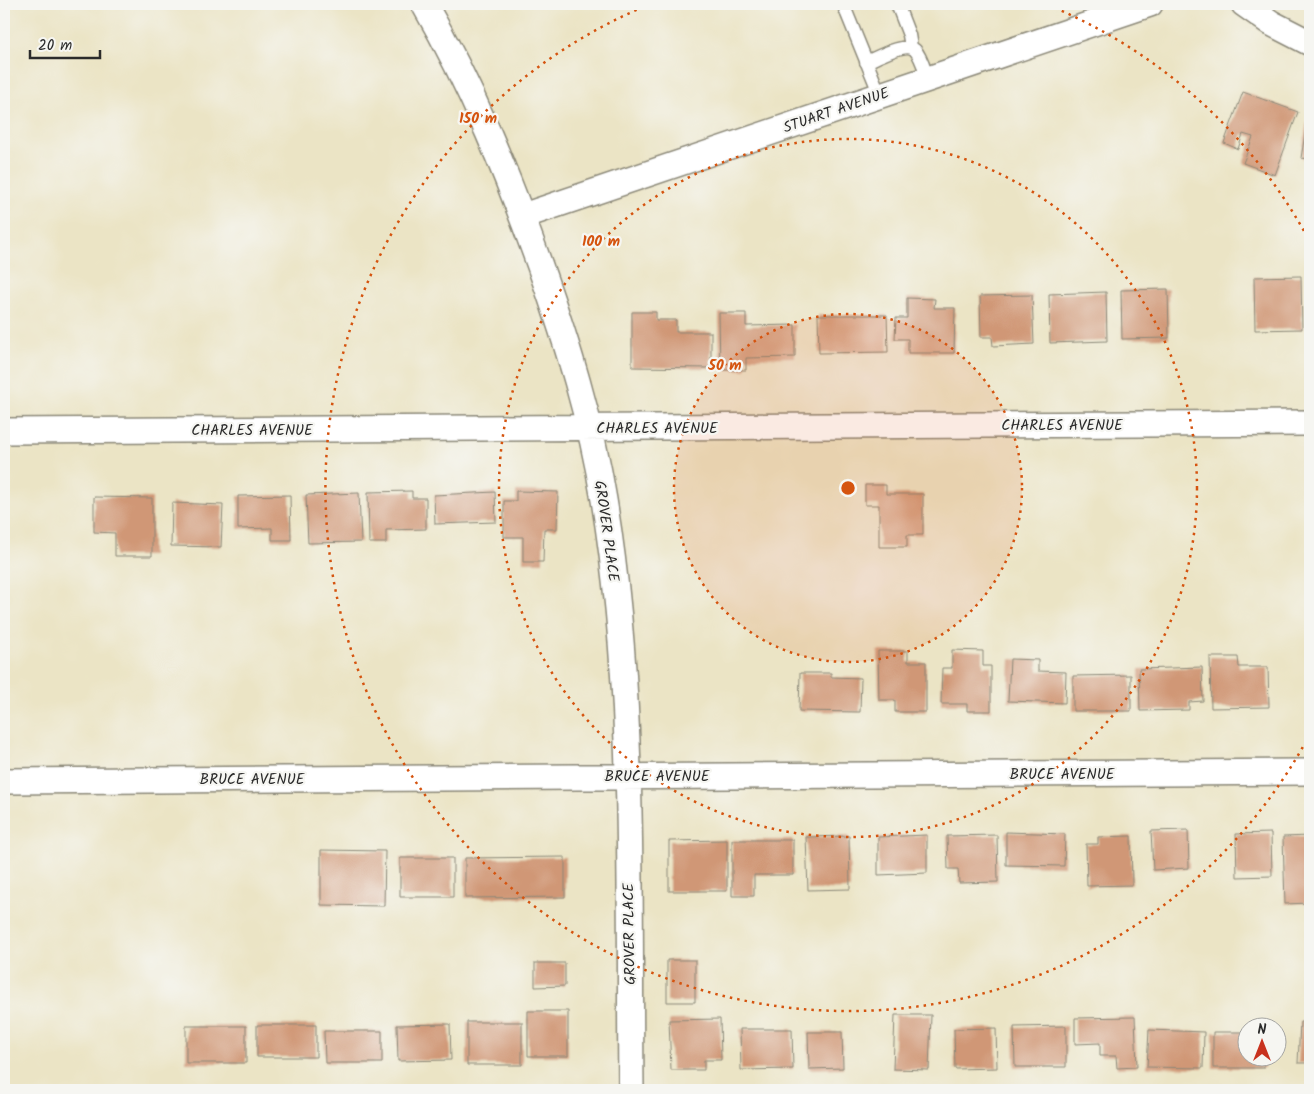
<svg xmlns="http://www.w3.org/2000/svg" width="1314" height="1094" font-family="Kalam,sans-serif">
	<style>
		.building { fill: #d09776 }
		.lines { fill: none; stroke-linecap: round; stroke-linejoin: round }
		.lane-casing { stroke: #8b8878; stroke-width: 15 }
		.street-casing { stroke: #8b8878; stroke-width: 28 }
		.lane { stroke: #fff; stroke-width: 12 }
		.street { stroke: #fff; stroke-width: 25 }
		.ring { fill: none; stroke: #d5540f; stroke-width: 2.5; stroke-dasharray: 2.5 5 }
		.labels { text-anchor: middle; stroke-width: 4.5; stroke-linejoin: round; paint-order: stroke }
		.street-label { font-size: 15px; fill: #2b2b2b; stroke: #f6f6f2 }
		.centre { fill: #d5540f; stroke: #f6f6f2; stroke-width: 2.5 }
		.ring-label { font-size: 15px; text-anchor: middle; font-weight: bold; fill: #d5540f; stroke: #f6f6f2; stroke-width: 4.5; stroke-linejoin: round; paint-order: stroke }
	</style>
	<rect width="100%" height="100%" fill="#f6f6f2"/>
	<filter id="ink" filterUnits="userSpaceOnUse"><feTurbulence type="fractalNoise" baseFrequency=".02" numOctaves="2"/><feDisplacementMap in="SourceGraphic" scale="10" xChannelSelector="R" yChannelSelector="G"/><feConvolveMatrix kernelMatrix="1 2 1 2 8 2 1 2 1" color-interpolation-filters="sRGB"/></filter>
	<filter id="wash" filterUnits="userSpaceOnUse"><feTurbulence type="fractalNoise" baseFrequency=".0096" numOctaves="4" result="noise"/><feDisplacementMap in="SourceGraphic" scale="20" xChannelSelector="R" yChannelSelector="G"/><feGaussianBlur stdDeviation="1.12" result="paint"/><feColorMatrix in="noise" values="0 0 0 0 0 0 0 0 0 0 0 0 0 0 0 0 0 1.4 0 .05"/><feComposite in="paint" operator="in"/></filter>
	<g filter="url(#wash)">
		<rect width="100%" height="100%" fill="#ebe4c5"/>
		<g id="blocks">
			<path class="building" d="M1243,92L1298,112L1275,175L1243,163L1253,137L1243,134L1238,149L1224,143Z
				M1307,122L1310,123V159L1301,158Z
				M1301,276L1302,329L1255,330L1254,277Z
				M1168,289L1169,338L1122,339L1121,290Z
				M1106,292L1107,341L1050,343L1049,294Z
				M1032,295L1034,344L993,346L992,337H981L980,296Z
				M907,298L935,299L934,308H955L954,353H908V339H895L896,318H907Z
				M632,312H656V320H676V332H711V368L632,367Z
				M719,313H746V326L795,325V357L746,358V370H720Z
				M818,315H887L888,352L819,353Z
				M865,485H886V494H923V535H907V547H879V505H865Z
				M412,491V498H426V529L386,530V543H369L368,492Z
				M516,491L558,492L557,529H544L543,562H523V537H504V501H516Z
				M495,492L496,522L435,524L434,495Z
				M359,493L361,542L308,543L306,495Z
				M290,495L291,540H272V528L238,529V496Z
				M94,497L152,498V556H115V533L94,532Z
				M172,503L223,505L221,547L171,546Z
				M952,650L983,651V666H991V711H967V704H941L942,668H952Z
				M878,651H908V662H926V712H895V700H879Z
				M1210,657H1238L1239,667H1268L1269,707L1211,708Z
				M1010,659L1038,660V671L1066,672L1065,703L1008,701Z
				M1202,667L1203,701L1189,702V710L1140,711L1139,669Z
				M800,673H831V677L861,678L860,712L799,711Z
				M1131,675V711H1073V676Z
				M1188,830L1189,868L1153,870L1151,831Z
				M1006,832L1065,834L1064,866L1006,865Z
				M1271,833L1272,876L1237,877L1236,834Z
				M927,835V873L878,875V837Z
				M997,835L998,882L959,883L958,869H948L947,836Z
				M849,836L850,889L808,890L806,837Z
				M1131,836L1132,885L1087,886L1086,844H1098V837Z
				M1310,836V903L1285,904L1283,837Z
				M727,840V891H669V841Z
				M732,840H793V875H754V896H732Z
				M321,850L385,851L384,906L321,905Z
				M565,857V897L465,898V858Z
				M400,858H453V897H400Z
				M667,960H695V1002H667Z
				M535,963H565V986L535,987Z
				M528,1011H568V1056H528Z
				M895,1015H931L929,1070L893,1069Z
				M1135,1017L1137,1067L1117,1068L1116,1056H1100V1043L1075,1044V1018Z
				M720,1019L721,1060H704V1070H671L669,1020Z
				M467,1022H522V1065H467Z
				M1300,1022H1310V1063H1298Z
				M450,1024L451,1060L398,1061L397,1025Z
				M257,1025H316V1057H257Z
				M186,1026H246V1063H186Z
				M1066,1026V1067H1015L1014,1027Z
				M996,1028L997,1068L955,1069L954,1029Z
				M740,1029H792L793,1069L741,1070Z
				M1149,1030L1204,1032L1203,1068L1147,1067Z
				M324,1031H382V1063H325Z
				M808,1032H842L843,1068L809,1069Z
				M1213,1032H1246V1056H1264V1068H1213Z"/>
		</g>
	</g>
	<g filter="url(#ink)">
		<use href="#blocks" fill-opacity="0" stroke="#8b8878" stroke-width="1"/>
		<g class="lines">
			<defs>
				<path id="lane" d="M843,4L880,95
					M897,4L909,35L911,47
					M866,62C876,58 906,41 915,50C921,56 925,71 928,79"/>
				<path id="street" d="M424,4C472,87 508,176 540,266C567,343 591,419 604,500C636,694 629,894 631,1090
					M1244,4L1271,23L1310,43
					M523,216L1150,4
					M4,431L1310,423
					M4,781L1310,772"/>
			</defs>
			<use href="#lane" class="lane-casing"/>
			<use href="#street" class="street-casing"/>
			<use href="#lane" class="lane"/>
			<use href="#street" class="street"/>
		</g>
	</g>
	<circle cx="848" cy="488" r="174" fill="#d5540f" fill-opacity=".12"/>
	<g class="ring">
		<circle cx="848" cy="488" r="174"/>
		<circle cx="848" cy="488" r="349"/>
		<path d="M1310 734A523 523 0 1 1 648 5M1048 5A523 523 0 0 1 1310 242"/>
	</g>
	<g class="labels">
		<g class="street-label">
			<text transform="translate(836 110) rotate(-19)" y="5">STUART AVENUE</text>
			<text x="1062" y="430">CHARLES AVENUE</text>
			<text x="657" y="433">CHARLES AVENUE</text>
			<text x="252" y="435">CHARLES AVENUE</text>
			<text transform="translate(607 531) rotate(82)" y="5">GROVER PLACE</text>
			<text x="1062" y="779">BRUCE AVENUE</text>
			<text x="657" y="781">BRUCE AVENUE</text>
			<text x="252" y="784">BRUCE AVENUE</text>
			<text transform="translate(629 934) rotate(-91)" y="5">GROVER PLACE</text>
		</g>
	</g>
	<circle cx="848" cy="488" r="8" class="centre"/>
	<g class="ring-label">
		<text x="478" y="123">150 m</text>
		<text x="601" y="246">100 m</text>
		<text x="725" y="370">50 m</text>
	</g>
	<rect width="1314" height="1094" fill="none" stroke="#f6f6f2" stroke-width="20"/>
	<g transform="translate(1262 1042)"><circle r="24" fill="#f6f6f2" stroke="#a5a5a2"/>
	<path d="M0-4L9 19L0 12L-9 19Z" fill="#c8321e"/>
	<text y="-8" font-size="14" font-weight="bold" text-anchor="middle" fill="#2b2b2b">N</text>
	</g>
	<path d="M30 50v8h70v-8" fill="none" stroke="#2b2b2b" stroke-width="2.5"/>
	<text x="38" y="50" font-size="15" fill="#2b2b2b" stroke="#f6f6f2" stroke-width="4" paint-order="stroke">20 m</text>
</svg>
